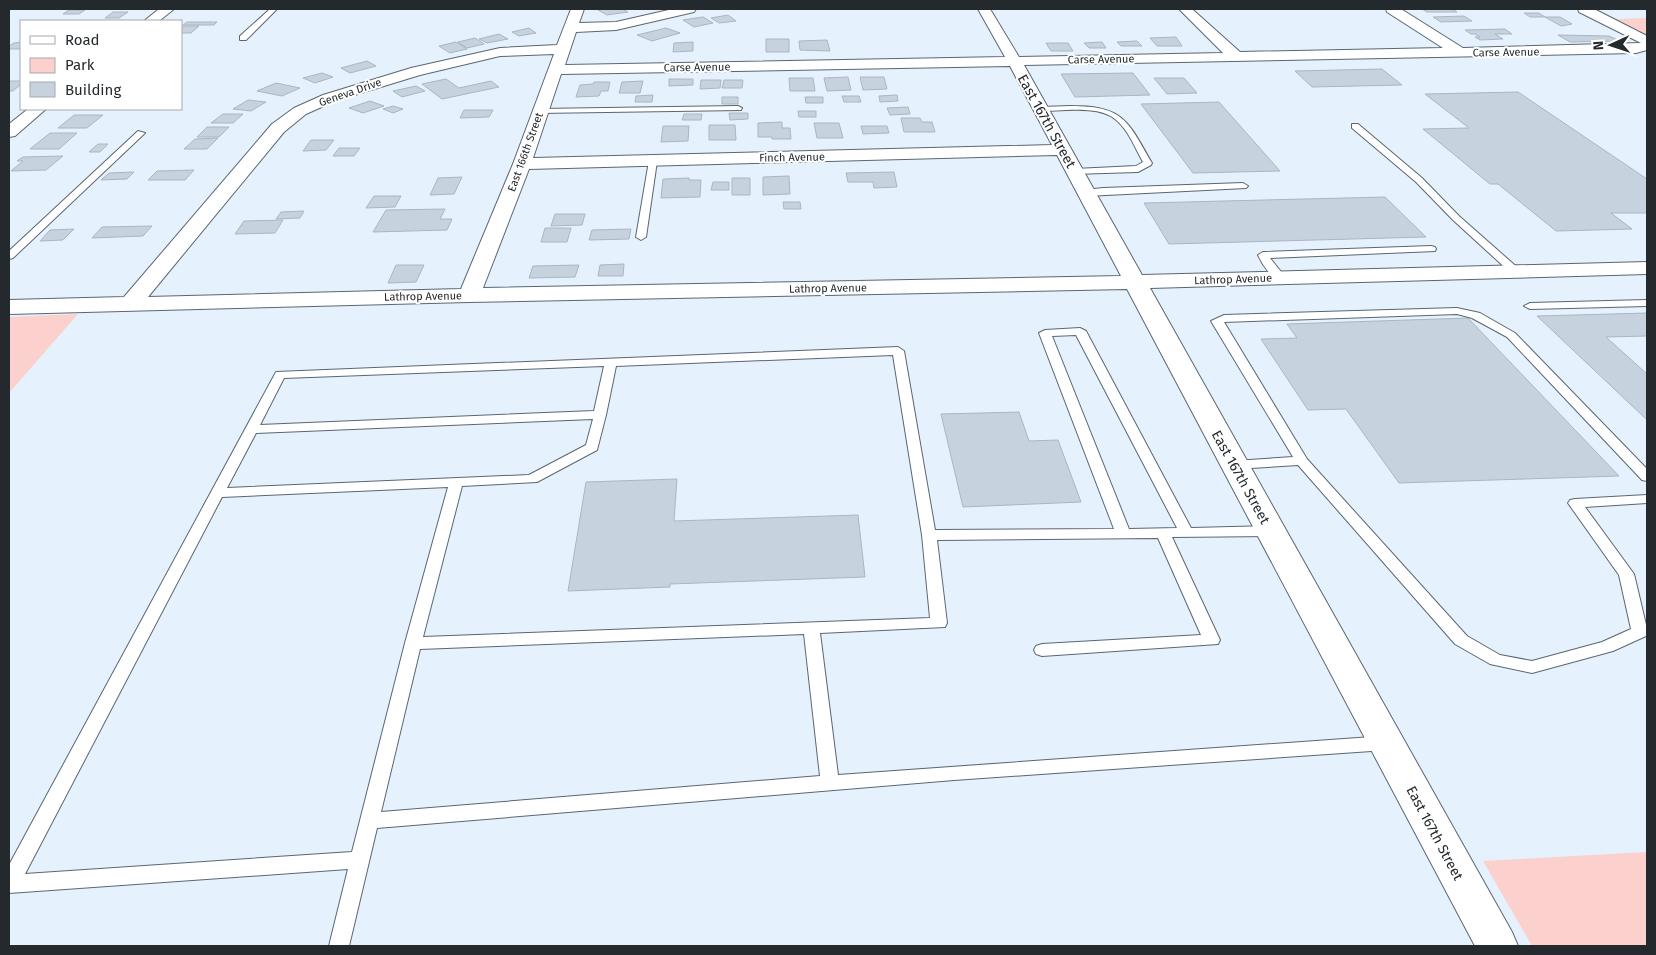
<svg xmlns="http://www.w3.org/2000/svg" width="1656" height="955" font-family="'Fira Sans',sans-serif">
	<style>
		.green { fill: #fcd0cc }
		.building { fill: #c6d3de; stroke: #aab6c1 }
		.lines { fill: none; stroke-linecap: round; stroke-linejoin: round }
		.lane-casing { stroke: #5b6670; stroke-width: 2 }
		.street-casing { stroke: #5b6670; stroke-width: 2 }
		.lane { fill: #fff; fill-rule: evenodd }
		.street { fill: #fff; fill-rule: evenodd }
		.labels { text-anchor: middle; stroke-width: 4; stroke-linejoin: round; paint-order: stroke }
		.far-street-label { font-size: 11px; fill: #24292d; stroke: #fff }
		.street-label { font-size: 14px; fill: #24292d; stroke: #fff }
	</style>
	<rect width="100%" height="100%" fill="#e5f2fd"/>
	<path class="green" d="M1647,18V35L1616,19Z
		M78,314L9,393V317Z
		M1647,852V946H1532L1483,861Z"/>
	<path class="building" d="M607,9H622L628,12L607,15L598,10Z
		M1422,9H1452L1457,12H1427Z
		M69,10H85L79,14H63Z
		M113,12H128L119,18H105Z
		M1524,13H1539L1545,17H1530Z
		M728,15L736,21L719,23L711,18Z
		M1464,16L1472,21L1441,22L1433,17Z
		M703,17L713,23L694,27L683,20Z
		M1545,17H1560L1572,24L1561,26Z
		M187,22H217L214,25H183Z
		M181,26H199L191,33H181Z
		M529,28L536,33L519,36L512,32Z
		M666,28L680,33L652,41L637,35Z
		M1505,29L1512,34H1495L1503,39L1480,40L1475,37H1480L1475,34H1471L1465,30Z
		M499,34L508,39L487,43L479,39Z
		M1558,35L1609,36L1620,41L1570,42Z
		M1176,37L1182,46H1157L1150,38Z
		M475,38L484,44L467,48L458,42Z
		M766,39H789V52H766Z
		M827,40L830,51L800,50L799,41Z
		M1137,41L1142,46H1121L1117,42Z
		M21,42V49H9V46L14,43Z
		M456,42L467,49L450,53L439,46Z
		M693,42V51L673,52L674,43Z
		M1102,42L1106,48H1089L1084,43Z
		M1046,43H1068L1073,51H1051Z
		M367,61L376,66L350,73L341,68Z
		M1382,69L1402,85L1312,87L1295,71Z
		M322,73L333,77L315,83L303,78Z
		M1133,73L1150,95L1075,97L1061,74Z
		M848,77L851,90L827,91L824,78Z
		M860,77H884L887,89L863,90Z
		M789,78H813L815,91H790Z
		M1154,78H1184L1197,93L1167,94Z
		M446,79L459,88L491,81L499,87L442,99L422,84Z
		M669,79H693V85L669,86Z
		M701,80H721L720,88L700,89Z
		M724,80H743L742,88H722Z
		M9,81H21V84L13,91H9Z
		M643,81L640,93H619L622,82Z
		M594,82H610L608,91H601L599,96L576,97L580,85L593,84Z
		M276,83L300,88L282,96L257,91Z
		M416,86L425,91L402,97L393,91Z
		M1518,92L1647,179V213H1611L1632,229L1556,231L1498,184H1490L1423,129L1469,128L1425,94Z
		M653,95L652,102H635L636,96Z
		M897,95L898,101L880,102L879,96Z
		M842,96H859L861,102H844Z
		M722,97H738V104H722Z
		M805,97H823V103H806Z
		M248,100L266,102L251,111L233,109Z
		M370,101L384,106L363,113L349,108Z
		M1219,102L1280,171L1193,173L1141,104Z
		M393,106L403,109L393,113L383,109Z
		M908,107L910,114L890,115L887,108Z
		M464,110H493L489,117L460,118Z
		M798,111H816V117H799Z
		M729,113H748V119L730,120Z
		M223,114H243L233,123H211Z
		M684,114H702L701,120H682Z
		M74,115H103L87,128H58Z
		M901,118H920L922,122H932L935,132H904Z
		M782,122V128H790L791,139H772V137H758V123Z
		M814,123H839L843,138H817Z
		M709,125H735L736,140H709Z
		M663,126H689L688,141L661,142Z
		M861,126H887L889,133L863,134Z
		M207,127H229L219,137H197Z
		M50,133H77L59,149H30Z
		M218,138L207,149H184L195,139Z
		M311,140H334L326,150L303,151Z
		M98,144H108L100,152H89Z
		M339,148H360L354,156H333Z
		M63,156L46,170L11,171L23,161H17L23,157Z
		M194,170L185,180H148L157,171Z
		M134,172L127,179L101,180L109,173Z
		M894,172L897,187L874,188L873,182H848L846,173Z
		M789,176L790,194L763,195V177Z
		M462,177L454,194L430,195L438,178Z
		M689,178V180H701L700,197L661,198L663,179Z
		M732,178H750V195H732Z
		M713,182H729V190H711Z
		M374,196H401L395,207L366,208Z
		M1385,197L1426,237L1169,244L1144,203Z
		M783,202H800L801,209H784Z
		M445,209L440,219H452L447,230L373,232L386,210Z
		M304,211L300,218L276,219L281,212Z
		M555,214H585L582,225L551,226Z
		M283,220L275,233L235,234L244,221Z
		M152,226L143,236L92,238L102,227Z
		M545,228H571L567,242H541Z
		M74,229L63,240L40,241L50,230Z
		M631,229L629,239L589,240L592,230Z
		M624,264L623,276H598L600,265Z
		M396,265H424L416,282L388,283Z
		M579,265L575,277L529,278L533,266Z
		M1647,313V336L1606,337L1647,374V420L1537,316Z
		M1468,318L1619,476L1399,483L1346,409L1308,410L1261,339L1297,338L1287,324Z
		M1019,412L1029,441L1058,440L1081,502L963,507L941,414Z
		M677,479L674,521L858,515L865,577L670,584V587L568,591L586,482Z"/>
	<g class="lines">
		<defs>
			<path id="lane" d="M270,9H277L246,40H240V36Z
				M738,106L742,108L741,110L539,113L535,111L539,109Z
				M1070,106C1124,106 1127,120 1152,163L1151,165L1138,172L1072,174V170L1075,169L1136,166L1143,162C1135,148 1128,129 1115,119C1099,105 1061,111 1041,111L1037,109L1041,107Z
				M1352,124H1358L1422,178L1459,216L1519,269L1520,271L1519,273H1511L1453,220L1416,182L1352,128Z
				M138,131L145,133L13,258L9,259V251Z
				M653,158L657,161L646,237L641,240L636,237L649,161Z
				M1243,183L1248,186L1246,188L1086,196L1081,193L1086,190L1103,188Z
				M1431,246L1435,247L1436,249L1435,251L1270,258L1286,278L1281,281C1271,278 1262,264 1258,255L1263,252Z
				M1647,300V306L1530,309L1524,306L1530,303Z
				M1457,308L1480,313L1515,333L1647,469V481L1642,480L1507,337L1472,318L1457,314L1224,322L1307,459L1467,636L1500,655L1532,661L1602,642L1631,629L1619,575L1568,503L1570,500L1575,499L1647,495V503L1585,507L1634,574L1647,629L1646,636L1613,651L1532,673L1490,664L1455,644L1298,465L1234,469L1227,465L1234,461L1293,457L1211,321L1224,315Z
				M1080,328L1086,331L1191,528L1272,526L1277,528L1279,531L1277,534L1272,536L1172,537L1220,640L1218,644L1042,656L1036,654L1034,650L1036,646L1042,644L1201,635L1158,538L937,540L947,623L945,627L820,633L838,775L1386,736L1392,738L1395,743L1392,748L1386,750L954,780L377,828L349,946H329L348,869L9,893V865L276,372L898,347L904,351L935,530L1114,529L1039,333L1045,330ZM1076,335L1177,528L1129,529L1052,336ZM893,355L922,535L930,618L423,637L462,486L537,482L597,450L606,415L616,366ZM604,366L594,411L260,425L284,378ZM593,419L586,445L529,475L227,488L256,433ZM448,487L405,643L352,852L25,874L222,497ZM804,634L820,776L381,812L420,649Z"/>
			<path id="street" d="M159,9H174L159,21H144Z
				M571,9H584L579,23L616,22L673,9H696L694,12L616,30L576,32L565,65L1005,57L978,9H990L1019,57L1223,53L1179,9H1192L1240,52L1443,48L1387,12L1386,9H1401L1463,48L1641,43L1579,12L1578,9H1594L1647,36V50L1636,53L1024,65L1142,275L1647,262V274L1150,288L1512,932L1518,946H1475L1127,289L469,302L9,314V300L124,297L272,124L294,108L323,95L411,68L500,48L557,45ZM554,54L513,164L461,289L148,297L284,132L306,114L335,101L420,75L500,56ZM1010,66L1052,145L533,158L561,74ZM1057,155L1121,276L483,288L529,169Z
				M28,109H46L15,136L9,137V124Z"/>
		</defs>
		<use href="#lane" class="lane-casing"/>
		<use href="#street" class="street-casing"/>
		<use href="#lane" class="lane"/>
		<use href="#street" class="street"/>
	</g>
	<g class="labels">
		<g class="far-street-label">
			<text transform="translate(1506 52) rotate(-1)" y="4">Carse Avenue</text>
			<text transform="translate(1101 59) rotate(-1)" y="4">Carse Avenue</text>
			<text transform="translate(697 67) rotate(-1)" y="4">Carse Avenue</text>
			<text transform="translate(350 92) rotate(-19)" y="4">Geneva Drive</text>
			<text transform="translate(525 152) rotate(-70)" y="4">East 166th Street</text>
			<text transform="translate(792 157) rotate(-1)" y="4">Finch Avenue</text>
			<text transform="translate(1233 279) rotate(-2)" y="4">Lathrop Avenue</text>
			<text transform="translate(828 288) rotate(-1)" y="4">Lathrop Avenue</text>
			<text transform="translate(423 296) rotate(-1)" y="4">Lathrop Avenue</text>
		</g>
		<g class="street-label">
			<text transform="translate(1047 121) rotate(61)" y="5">East 167th Street</text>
			<text transform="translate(1241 477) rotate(61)" y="5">East 167th Street</text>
			<text transform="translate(1435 833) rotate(62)" y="5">East 167th Street</text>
		</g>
	</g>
	<rect width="1656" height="955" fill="none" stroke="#24292d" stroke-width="20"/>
	<rect x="20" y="20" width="162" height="90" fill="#ffffff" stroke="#a7a9ab"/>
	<rect x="30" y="36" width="25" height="8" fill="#ffffff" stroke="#a7a9ab"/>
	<text x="65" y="45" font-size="15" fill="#24292d">Road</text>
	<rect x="30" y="58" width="25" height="15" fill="#fcd0cc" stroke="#a7a9ab"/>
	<text x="65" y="70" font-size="15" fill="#24292d">Park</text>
	<rect x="30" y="82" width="25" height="15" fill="#c6d3de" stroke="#a7a9ab"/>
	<text x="65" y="95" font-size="15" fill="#24292d">Building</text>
	<g transform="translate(1611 45) rotate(267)" stroke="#ffffff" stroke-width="4" paint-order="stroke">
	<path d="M0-4L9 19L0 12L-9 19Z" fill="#24292d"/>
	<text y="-8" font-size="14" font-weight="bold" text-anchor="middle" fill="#24292d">N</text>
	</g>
</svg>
